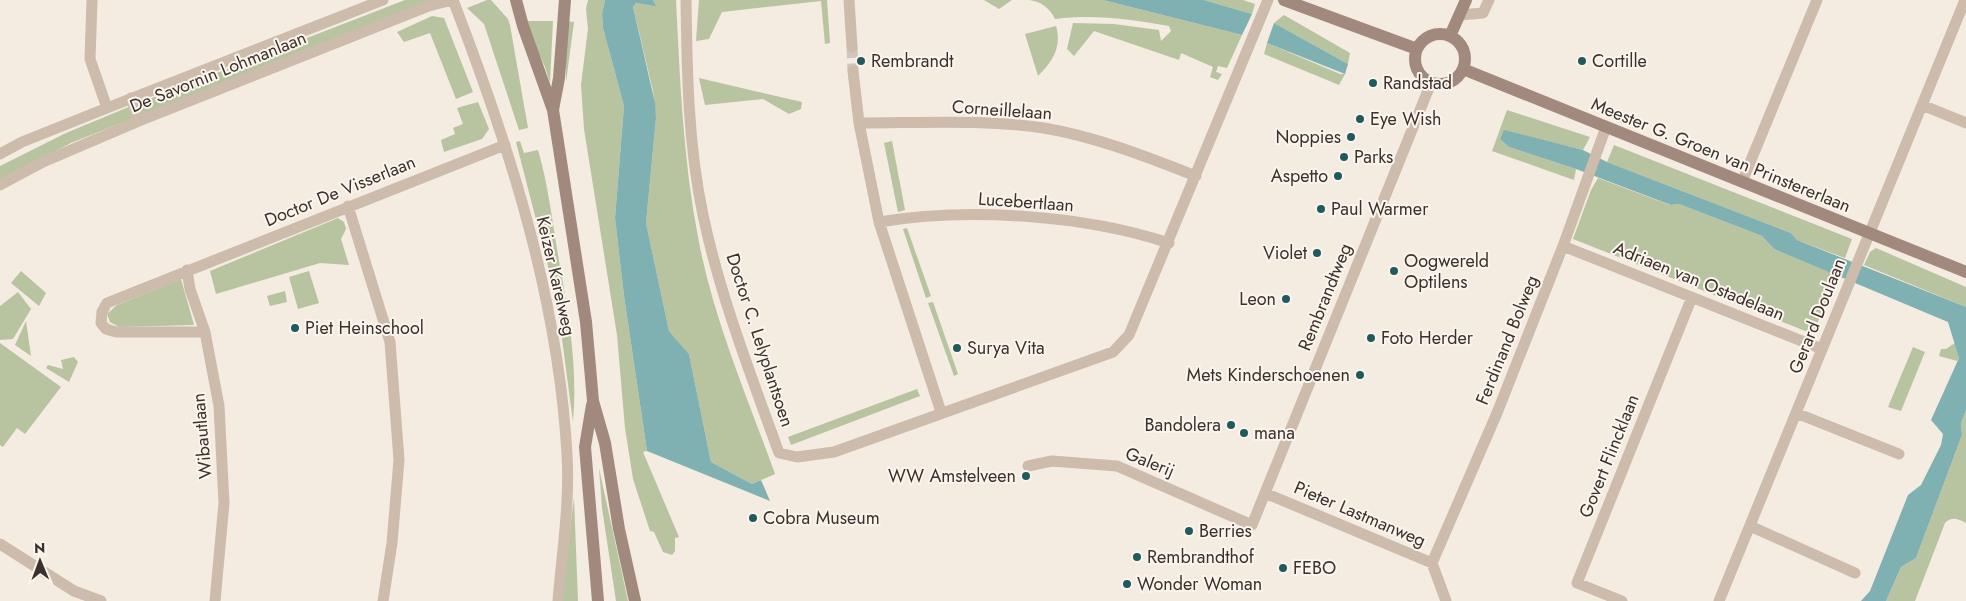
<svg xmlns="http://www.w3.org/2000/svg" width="1966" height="601" font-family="Jost,sans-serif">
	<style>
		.green { fill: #b8c4a0 }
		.water { fill: #7fb0b2 }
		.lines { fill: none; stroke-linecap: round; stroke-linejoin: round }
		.street-tunnel { stroke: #cfc6bd; stroke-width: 11; stroke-dasharray: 11 5.5; stroke-linecap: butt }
		.street { stroke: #cdbbac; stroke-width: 11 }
		.secondary { stroke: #a18a7d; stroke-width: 12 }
		.poi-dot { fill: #1f5a5e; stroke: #fbf5ee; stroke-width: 2 }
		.labels { text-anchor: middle; stroke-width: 4; stroke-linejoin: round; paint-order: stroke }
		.poi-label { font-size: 18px; fill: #3b302b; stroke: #fbf5ee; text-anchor: start }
		.street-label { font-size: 18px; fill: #3b302b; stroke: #fbf5ee }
	</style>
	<rect width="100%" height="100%" fill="#f4ebe1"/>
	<path class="green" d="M405,0H437L116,125L71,143L0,180V166L66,133L131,106Z
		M487,0H491L508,19L510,25L528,128L519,130L484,24L467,8Z
		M588,0H605L602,14L603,28L624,106L615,218L624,296L647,451L643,452L679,537L675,538V551L672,555L663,552L654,532L650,531L633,479L625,428L617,335L584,129L581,85L588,29L586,9Z
		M653,0H676C680,79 683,159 698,237C713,319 747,396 775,474L752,484L711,462L689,354L669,331L646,223L656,118L653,91L633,7L636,3L655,5Z
		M699,0H827L830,43L825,44L821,1L722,12L709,39L696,41Z
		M984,0H1012L999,9Z
		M1029,0H1103L1242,35L1227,68L1218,66L1216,72L1222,74L1218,80L1210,77L1213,67L1181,53L1179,60L1094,31L1074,56L1067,49L1073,23L1114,24L1159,30L1161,41L1171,31L1169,26C1130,19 1094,14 1055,19C1050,8 1040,1 1029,0Z
		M1204,0H1243L1255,4L1252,14Z
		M1284,15L1350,53L1348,64L1274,23Z
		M432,16L444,18L473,92L456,99L430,33L404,42L397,32Z
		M524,21H553L550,83L545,67Z
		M566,21L574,22L566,82Z
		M1056,26C1062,47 1053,61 1038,76L1025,34Z
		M1267,43L1340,74H1345L1339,85L1264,54Z
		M699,78L802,102L801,109L789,114L763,99L705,105Z
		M478,102L489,129L482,139L444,152L441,140L455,134L453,128L463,124L457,108Z
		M1507,110L1590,137L1583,150L1504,131L1500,139L1509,147L1576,169L1574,180L1492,151Z
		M520,141L524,153L538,150C548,184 552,220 558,255C568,311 578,365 573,422L557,301L516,142Z
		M892,141L905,210L898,212L884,143Z
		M1614,145L1852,239L1845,258L1797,240L1791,233L1607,162Z
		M1598,178L1670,205L1679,204L1762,236L1774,249L1837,275L1813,334L1573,239L1591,190Z
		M338,218L344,222L346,229L341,239L349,265L320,263L216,294L210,271Z
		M907,228L931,296L926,298L903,229Z
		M1876,248L1966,287V307L1864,265L1870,252Z
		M21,271L46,293L39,306L11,283Z
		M309,271L319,303L298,309L289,277Z
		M181,279L194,325L119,327L110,322L107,314L117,305Z
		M285,291L287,302L270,306L267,296Z
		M18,292L31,309L13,339L0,340V306Z
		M933,302L958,374L954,376L928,303Z
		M26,321L31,356L15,345Z
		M0,343L61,387L25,434L17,428L3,447L0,445Z
		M1955,343L1959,358L1957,361L1939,356L1941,349H1946Z
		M1913,347L1925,352L1901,411L1888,407Z
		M74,357L78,362L69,382L46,368L48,365L63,369L61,360Z
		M917,389L920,396L791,445L788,437Z
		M1966,410V523C1958,519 1952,516 1945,523L1915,601H1886L1901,567L1916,558L1962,435L1961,423Z
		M599,468L628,601H616L602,508Z
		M574,498L578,601H561Z"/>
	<path class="water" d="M605,0H653L656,6L636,3L633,7L655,103L656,118L646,223L669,331L689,354L711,462L752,484L761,480L770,501L647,451L624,296L615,218L624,106L603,28L602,14Z
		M1103,0H1204L1252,14L1242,35Z
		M1274,23L1348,64L1345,74L1267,43Z
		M1504,130L1583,150L1607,162L1791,233L1797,240L1966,307V410L1961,423L1962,435L1916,558L1901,567L1886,601H1861L1870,591L1908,495L1921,485L1941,445L1943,434L1931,420L1959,358L1948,322L1774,249L1762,236L1679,204L1671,205L1576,169L1509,147L1500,139Z"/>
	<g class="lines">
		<path class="street-tunnel" d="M852,47L853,71"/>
		<path class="street" d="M92,0L90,59L107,108
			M453,0C509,145 558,297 567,454C570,503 562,552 558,601
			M686,0C687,72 688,144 703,215C720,296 751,375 779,453L797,457L834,452L1113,352L1129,335L1268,0
			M849,0L852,47
			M1460,15L1483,13L1489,0
			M853,71L859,123L879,222L941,412
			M131,98L139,121
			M1922,105L1966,123
			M859,123C920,123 984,119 1044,128C1097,137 1147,157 1196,176
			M0,154L22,142L107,108L383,0
			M1742,182L1817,0
			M0,185L43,162L139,121L429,6L452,0
			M348,206L390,342L399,460L392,543L383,601
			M879,222C967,207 1084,215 1169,243
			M1563,246L1822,349
			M187,270L190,289L205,332L219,406L224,503L215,601
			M205,332H116L106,329L101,323L102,312L107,303L505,145
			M1796,413L1899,454
			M1028,466L1052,461L1117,466L1252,525L1431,83
			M1265,493L1432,563L1446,601
			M1750,526L1855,573
			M0,544L74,591L101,601
			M1432,563L1497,413L1563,246L1606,127
			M1622,601L1577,583L1692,297
			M1719,601L1965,0"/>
		<path class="secondary" d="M516,0L523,26L553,110L586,322L593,401L605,443L619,529L635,601
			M1284,0L1417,49
			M1415 59a25 25 0 1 1 50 0a25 25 0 1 1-50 0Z
			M1450,36L1466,0
			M1463,69L1966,272
			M553,110L559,78L565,0
			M592,405L585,447L598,601"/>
	</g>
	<g class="poi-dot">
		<circle cx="861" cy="61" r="5"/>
		<circle cx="1582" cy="61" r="5"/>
		<circle cx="1373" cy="83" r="5"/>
		<circle cx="1360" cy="119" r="5"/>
		<circle cx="1351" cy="137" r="5"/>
		<circle cx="1344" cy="157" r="5"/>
		<circle cx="1338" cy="176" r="5"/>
		<circle cx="1321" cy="209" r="5"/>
		<circle cx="1317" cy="253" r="5"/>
		<circle cx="1394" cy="271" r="5"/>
		<circle cx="1286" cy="299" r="5"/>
		<circle cx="295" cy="328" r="5"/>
		<circle cx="1371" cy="338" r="5"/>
		<circle cx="957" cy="348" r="5"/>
		<circle cx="1360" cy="375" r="5"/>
		<circle cx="1231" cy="425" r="5"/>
		<circle cx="1244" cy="433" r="5"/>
		<circle cx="1026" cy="476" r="5"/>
		<circle cx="753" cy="518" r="5"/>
		<circle cx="1189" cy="531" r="5"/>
		<circle cx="1137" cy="557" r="5"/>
		<circle cx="1283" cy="568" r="5"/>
		<circle cx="1127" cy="584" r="5"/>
	</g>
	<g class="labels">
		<g class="poi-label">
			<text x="871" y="67">Rembrandt</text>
			<text x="1592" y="67">Cortille</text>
			<text x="1383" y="89">Randstad</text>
			<text x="1370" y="125">Eye Wish</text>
			<text x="1341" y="143" text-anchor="end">Noppies</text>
			<text x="1354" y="163">Parks</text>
			<text x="1328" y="182" text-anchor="end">Aspetto</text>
			<text x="1331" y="215">Paul Warmer</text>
			<text x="1307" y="259" text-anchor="end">Violet</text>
			<text x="1404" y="267">Oogwereld<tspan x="1404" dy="21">Optilens</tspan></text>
			<text x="1276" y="305" text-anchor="end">Leon</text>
			<text x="305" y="334">Piet Heinschool</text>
			<text x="1381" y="344">Foto Herder</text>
			<text x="967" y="354">Surya Vita</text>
			<text x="1350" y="381" text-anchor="end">Mets Kinderschoenen</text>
			<text x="1221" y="431" text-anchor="end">Bandolera</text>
			<text x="1254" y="439">mana</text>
			<text x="1016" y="482" text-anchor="end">WW Amstelveen</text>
			<text x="763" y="524">Cobra Museum</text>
			<text x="1199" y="537">Berries</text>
			<text x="1147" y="563">Rembrandthof</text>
			<text x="1293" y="574">FEBO</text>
			<text x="1137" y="590">Wonder Woman</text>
		</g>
		<g class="street-label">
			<text transform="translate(218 72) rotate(-22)" y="6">De Savornin Lohmanlaan</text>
			<text transform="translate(1002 110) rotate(4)" y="6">Corneillelaan</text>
			<text transform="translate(1721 155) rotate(22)" y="6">Meester G. Groen van Prinstererlaan</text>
			<text transform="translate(340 191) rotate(-22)" y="6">Doctor De Visserlaan</text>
			<text transform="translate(1026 202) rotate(4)" y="6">Lucebertlaan</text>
			<text transform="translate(556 276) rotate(77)" y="6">Keizer Karelweg</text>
			<text transform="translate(1699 281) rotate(22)" y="6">Adriaen van Ostadelaan</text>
			<text transform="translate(1325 297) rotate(-68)" y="6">Rembrandtweg</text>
			<text transform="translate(1817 316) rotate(-68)" y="6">Gerard Doulaan</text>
			<text transform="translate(760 340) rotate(72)" y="6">Doctor C. Lelyplantsoen</text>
			<text transform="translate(1507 340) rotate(-68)" y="6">Ferdinand Bolweg</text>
			<text transform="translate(202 436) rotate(-95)" y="6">Wibautlaan</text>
			<text transform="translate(1609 456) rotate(-68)" y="6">Govert Flincklaan</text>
			<text transform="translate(1150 462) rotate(22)" y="6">Galerij</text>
			<text transform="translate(1360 514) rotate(23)" y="6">Pieter Lastmanweg</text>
		</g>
	</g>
	<g transform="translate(40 561) rotate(359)" stroke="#fbf5ee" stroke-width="4" paint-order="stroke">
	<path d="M0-4L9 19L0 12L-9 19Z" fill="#3b302b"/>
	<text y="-8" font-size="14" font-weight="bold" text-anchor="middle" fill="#3b302b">N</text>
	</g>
</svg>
